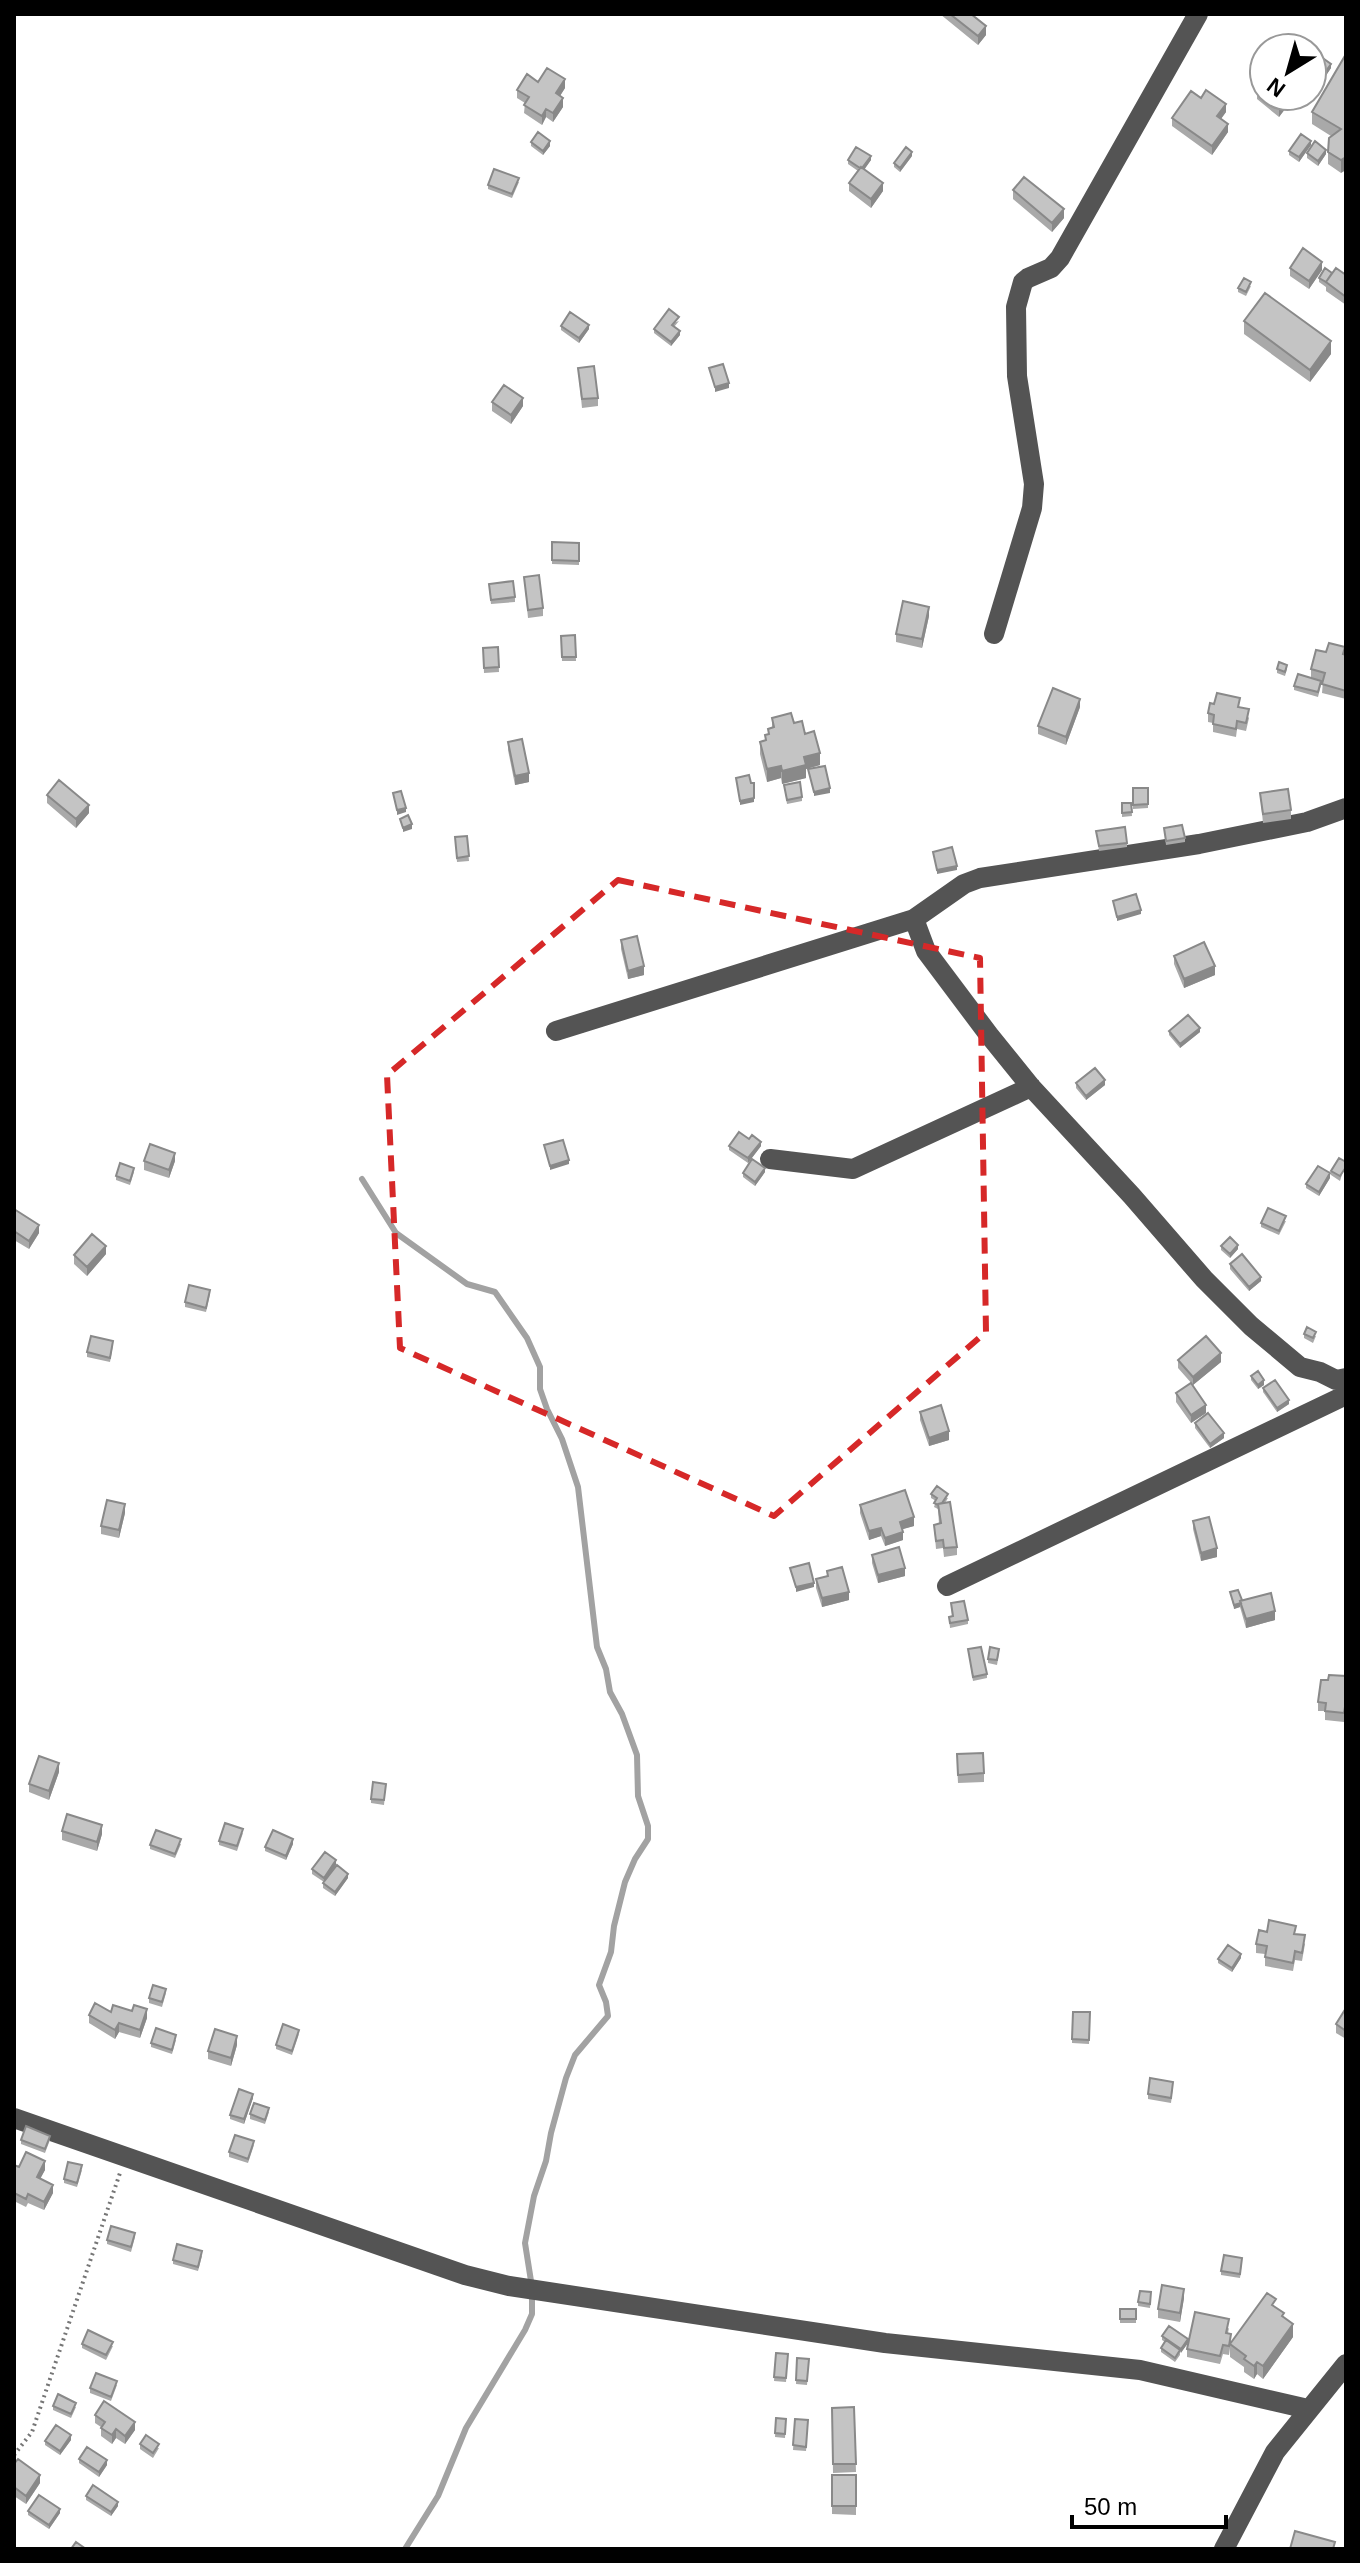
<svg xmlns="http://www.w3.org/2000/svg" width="1360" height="2563" font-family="Arial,sans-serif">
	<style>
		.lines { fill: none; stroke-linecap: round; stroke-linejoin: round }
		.stream { stroke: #a2a2a2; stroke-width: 6 }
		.path { stroke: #767676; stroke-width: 4; stroke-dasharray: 2 4; stroke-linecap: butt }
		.minor { stroke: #545454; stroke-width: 20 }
		.wall { fill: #a9a9a9 }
		.shaded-wall { fill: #898989 }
		.building { fill: #c4c4c4; stroke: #898989; stroke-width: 2 }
		.marked { fill: none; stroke: #d62828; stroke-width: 6; stroke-dasharray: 16 10; stroke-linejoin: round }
	</style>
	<rect width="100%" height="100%" fill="#fff"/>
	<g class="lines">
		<path class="stream" d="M362,1179L396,1233L467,1284L495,1292L527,1338L540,1367V1389L547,1409L562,1439L578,1487L597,1647L606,1669L610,1692L622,1714L637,1755L638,1796L648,1826V1839L635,1859L625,1882L614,1926L611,1952L599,1985L606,2002L608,2016L575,2055L566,2078L551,2133L546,2161L534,2196L525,2243L531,2281
			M405,2549L438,2496L466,2428L525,2330L532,2314V2299"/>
		<path class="path" d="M14,2455L32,2432L120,2173"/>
		<path class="minor" d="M994,634L1032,508L1034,484L1017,376L1016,307L1023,282L1028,278L1051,268L1060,258L1198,14
			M1346,808L1307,822L1199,844L980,878L964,884L914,919L926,951L989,1035L1031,1087L1132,1196L1204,1279L1251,1326L1300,1367L1320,1372L1336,1380L1346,1378
			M556,1031L914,919
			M770,1159L853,1169L1031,1087
			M947,1586L1346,1395
			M14,2118L465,2275L509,2286L885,2343L1140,2370L1308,2409
			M1224,2549L1275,2452L1346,2364"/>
	</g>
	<path class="wall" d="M940,14H971L986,35L978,45Z
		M1346,54L1341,173L1328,164V152L1331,136L1312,124V112Z
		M1312,61L1331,68L1321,83L1312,77Z
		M538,82L565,88L560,96L563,107L553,122L546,117L542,125L524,113L525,103L517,98V90Z
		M1257,91L1294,96V97L1279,117L1257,99Z
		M1201,98L1226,112L1221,119L1228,132L1212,155L1172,126V118Z
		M531,142L550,146L543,155L531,146Z
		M1311,145L1299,162L1289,155V151Z
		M1307,153L1326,154L1318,166L1307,158Z
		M912,156L900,172L894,167V163Z
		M848,160H871L864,169L883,191L871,208L849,191V183L858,171L848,164Z
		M519,182L512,198L488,189V185Z
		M1013,190L1064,218L1052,232L1013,199Z
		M1290,268L1322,270L1309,289L1290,276Z
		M1332,273L1346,275V305L1326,291V287L1319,282V278Z
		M1251,286L1246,296L1238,292V288Z
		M679,321L674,327L680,335L671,346L654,333V329Z
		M1244,321L1331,354L1310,382L1244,334Z
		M561,326L589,329L579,343L561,330Z
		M578,368L598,398V406L582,408Z
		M492,402L523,406L511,424L492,411Z
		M552,542L579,543V565L552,564Z
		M524,577L543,608V616L528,618Z
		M489,588L515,597V602L491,604Z
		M929,616L922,648L896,642V634Z
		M575,635L576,661H562L561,636Z
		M498,647L499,672L484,673L483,648Z
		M1326,652L1346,655V699L1322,693L1323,681L1311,678V669Z
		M1277,669H1287L1285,676L1277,673Z
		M1321,685L1318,697L1294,690V686Z
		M1080,707L1066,745L1038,734V726Z
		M1240,707L1249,718L1246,731L1237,729L1236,737L1213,732V723L1208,722V713Z
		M772,718L794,723L805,734L820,765L806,769V778L782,784L781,778L767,782L760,754V742L765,740V735L768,734V729L772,728Z
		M508,742L529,782L515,785L508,750Z
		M784,785L802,797V801L787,804Z
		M1133,788H1148V808L1133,809Z
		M1260,793L1291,810V819L1263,823Z
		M47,795L89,813L76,828L47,803Z
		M1131,803L1132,816L1122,817V808Z
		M1164,828L1185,838V842L1166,845Z
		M1096,831L1127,843V847L1099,851Z
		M467,836L469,861L457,862L455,837Z
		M621,940L644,975L628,979L621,949Z
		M1174,956L1215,975L1184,988L1174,964Z
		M1169,1031L1200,1032L1180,1048L1169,1035Z
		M1076,1083L1105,1085L1086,1100L1076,1088Z
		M729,1146H761L748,1163L729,1150Z
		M144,1161H175L169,1178L144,1170Z
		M1346,1162L1340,1181L1331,1175V1171Z
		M134,1172L130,1185L116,1180V1176Z
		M765,1172L755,1186L743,1177V1173Z
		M1330,1178L1319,1196L1306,1188V1184Z
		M14,1209L39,1233L29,1249L14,1240Z
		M1286,1221L1279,1235L1261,1227V1223Z
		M1221,1246L1238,1249L1230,1258L1221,1250Z
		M106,1254L87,1276L74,1264V1255Z
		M1230,1264L1261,1281L1249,1291L1230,1269Z
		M210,1294L206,1312L185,1307V1302Z
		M1304,1334L1316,1336L1313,1343L1304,1338Z
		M113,1345L110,1362L87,1357V1352Z
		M1178,1360L1221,1362L1193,1385L1178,1368Z
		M1251,1376L1264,1385L1258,1389L1251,1380Z
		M1263,1388L1289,1404L1277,1412L1263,1392Z
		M1176,1393L1206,1413L1191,1423L1176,1402Z
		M920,1412L949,1440L929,1446L920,1420Z
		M1195,1423L1224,1438L1210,1448L1195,1428Z
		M931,1494L948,1498L945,1503L957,1547V1555L944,1557L943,1548L936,1549L934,1525L939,1524L938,1509L934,1507L936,1501L931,1498Z
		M860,1505L914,1526L902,1529L903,1540L885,1546L881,1536L869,1540L860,1513Z
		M125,1513L119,1538L101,1534V1526Z
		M1193,1521L1217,1557L1201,1561L1193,1529Z
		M872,1555L905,1576L878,1583L872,1563Z
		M827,1571L849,1600L822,1607L816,1588V1579L827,1576Z
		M1230,1592L1242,1600L1275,1620L1246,1628L1240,1607L1234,1609Z
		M951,1603L968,1620V1624L950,1628L949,1617L952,1616Z
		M968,1649L987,1674V1678L973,1681Z
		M999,1653L997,1665L988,1663V1659Z
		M1346,1676V1715H1345L1344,1722L1325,1720V1711H1318V1702L1328,1680Z
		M957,1763L984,1773V1782L958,1783Z
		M59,1772L49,1800L29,1792V1784Z
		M386,1784L384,1805L371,1803V1799Z
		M62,1831L102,1834L97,1851L62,1840Z
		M243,1833L237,1851L219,1845V1841Z
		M181,1844L175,1858L150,1849V1845Z
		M293,1844L286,1860L265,1851V1847Z
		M336,1865L324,1882L312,1874V1869Z
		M348,1878L335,1896L323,1888V1883Z
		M1267,1932L1296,1934L1305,1944L1302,1961L1295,1960L1293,1971L1265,1966V1954L1256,1953V1944Z
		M1241,1958L1232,1972L1218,1963V1959Z
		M166,1993L162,2007L149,2003V1998Z
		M1346,2008V2039L1336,2033V2024Z
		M111,2012L147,2018L140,2038L119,2032L115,2039L89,2023V2015Z
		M1090,2012L1089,2044L1072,2043V2039Z
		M299,2034L292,2055L276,2049V2045Z
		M176,2040L172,2054L151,2047V2043Z
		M237,2045L231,2066L208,2059V2051Z
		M1173,2086L1171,2103L1148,2099V2094Z
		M253,2098L244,2124L230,2119V2115Z
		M269,2112L265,2124L250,2119V2114Z
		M21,2140H50L45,2153L21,2144Z
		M254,2145L248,2163L229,2157V2152Z
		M14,2165L19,2167L45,2170L40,2178L53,2193L44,2210L28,2203L26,2207L14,2201Z
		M82,2170L77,2187L64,2183V2179Z
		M135,2237L131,2252L107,2244V2240Z
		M202,2256L198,2271L173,2264V2260Z
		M1242,2262L1240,2278L1221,2275V2271Z
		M1151,2292L1150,2308L1138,2306V2302Z
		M1184,2298L1180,2322L1158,2318V2309Z
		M1276,2307L1284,2317L1293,2337L1263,2379L1257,2374L1254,2379L1244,2372V2367L1230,2357V2348L1229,2355L1223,2354L1220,2364L1187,2357V2349L1229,2328L1228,2333L1231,2343Z
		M1120,2309H1136V2323H1120Z
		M1162,2336L1188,2343L1180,2353V2355L1175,2362L1161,2352V2348L1165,2342L1162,2340Z
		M82,2344L113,2346L106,2360L82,2348Z
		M776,2353L788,2354L786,2382L774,2381Z
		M797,2358L809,2359L807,2385L796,2384Z
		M117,2385L111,2401L90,2393V2388Z
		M53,2406L76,2407L71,2418L53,2410Z
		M854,2407L856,2472L833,2473L832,2408Z
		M95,2415L135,2430L125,2444L116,2438L112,2444L101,2436V2427L95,2423Z
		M776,2418L786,2419L785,2438L775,2437Z
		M795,2419L808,2420L806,2451L793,2450Z
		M71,2440L60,2455L45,2445V2441Z
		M140,2444L159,2448L153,2458L140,2449Z
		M79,2459L107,2465L99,2477L79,2463Z
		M14,2464L40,2483L26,2504L14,2496Z
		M832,2475H856V2515L832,2514Z
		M86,2496L118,2506L111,2516L86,2500Z
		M28,2511L60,2513L49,2529L28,2515Z"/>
	<path class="shaded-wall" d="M986,26V35L978,45V36Z
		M1331,64V68L1321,83V78Z
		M565,79V88L556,102V93Z
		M1289,96H1294V97L1279,117V108Z
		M563,98V107L553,122V113Z
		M1226,104V112L1217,124V116Z
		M546,109V117L542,125V116Z
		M1228,124V132L1212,155V146Z
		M550,141V146L543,155V151Z
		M1311,141V145L1299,162V157Z
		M1326,150V154L1318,166V161Z
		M912,152V156L900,172V168Z
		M871,156V160L862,173V169Z
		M1346,157V170L1341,173V160Z
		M883,183V191L871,208V199Z
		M1064,209V218L1052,232V223Z
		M1322,262V270L1309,289V281Z
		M589,325V329L579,343V338Z
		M680,331V335L671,346V342Z
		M1331,341V354L1310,382V370Z
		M729,383V388L715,392V387Z
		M523,398V406L511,424V415Z
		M929,607V616L922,648V639Z
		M1080,699V707L1066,745V737Z
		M820,753V765L806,769V778L782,784V771L804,757Z
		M781,766V778L767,782V769Z
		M529,773V782L515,785V776Z
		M830,788V793L814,796V792Z
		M754,798V802L740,805V801Z
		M89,805V813L76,828V819Z
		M406,808V812L397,815V810Z
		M412,824V829L403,832V828Z
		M957,866V870L937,874V870Z
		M1141,910V914L1117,921V917Z
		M644,966V975L628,979V971Z
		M1215,966V975L1184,988V979Z
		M1200,1028V1032L1180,1048V1044Z
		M1105,1080V1085L1086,1100V1096Z
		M761,1142V1146L748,1163V1158Z
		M175,1153V1161L169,1178V1170Z
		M569,1160V1164L550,1170V1166Z
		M765,1168V1172L755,1186V1182Z
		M1330,1173V1178L1319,1196V1192Z
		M39,1225V1233L29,1249V1241Z
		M1238,1245V1249L1230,1258V1254Z
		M106,1246V1254L87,1276V1267Z
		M1261,1277V1281L1249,1291V1287Z
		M1221,1353V1362L1193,1385V1377Z
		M1264,1380V1385L1258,1389V1385Z
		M1289,1400V1404L1277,1412V1408Z
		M1206,1405V1413L1191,1423V1415Z
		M949,1431V1440L929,1446V1438Z
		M1224,1433V1438L1210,1448V1444Z
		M125,1504V1513L119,1538V1530Z
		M914,1517V1526L900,1530V1522Z
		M881,1528V1536L869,1540V1531Z
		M903,1532V1540L885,1546V1538Z
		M1217,1548V1557L1201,1561V1553Z
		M905,1568V1576L878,1583V1575Z
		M814,1583V1587L796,1592V1587Z
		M849,1592V1600L822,1607V1598Z
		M1240,1603V1607L1234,1609V1605Z
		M1275,1611V1620L1246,1628V1619Z
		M59,1763V1772L49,1800V1791Z
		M102,1825V1834L97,1851V1842Z
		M293,1839V1844L286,1860V1856Z
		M336,1860V1865L324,1882V1878Z
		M348,1874V1878L335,1896V1892Z
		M1241,1954V1958L1232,1972V1968Z
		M147,2009V2018L140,2038V2030Z
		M119,2023V2032L115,2039V2030Z
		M237,2036V2045L231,2066V2058Z
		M253,2094V2098L244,2124V2119Z
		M45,2161V2170L37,2185V2177Z
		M53,2185V2193L44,2210V2202Z
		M1184,2289V2298L1180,2322V2313Z
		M1293,2324V2337L1263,2379V2366Z
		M1188,2339V2343L1181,2353V2349Z
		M1257,2362V2374L1254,2379V2366Z
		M135,2422V2430L125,2444V2436Z
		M116,2429V2438L112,2444V2435Z
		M71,2435V2440L60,2455V2451Z
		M107,2460V2465L99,2477V2472Z
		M40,2475V2483L26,2504V2496Z
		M118,2502V2506L111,2516V2512Z
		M60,2509V2513L49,2529V2525Z"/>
	<path class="building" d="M950,14H971L986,26L978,36Z
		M1317,54L1331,64L1321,78L1312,72V61Z
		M1346,54V157L1341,160L1328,152L1329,138L1341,129L1312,112Z
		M547,68L565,79L556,93L563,98L553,113L546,109L542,116L524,105L529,97L517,90L527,74L538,82Z
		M1264,82V96H1289L1279,108L1257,91Z
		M1206,90L1226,104L1217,116L1228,124L1212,146L1172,118L1191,91L1201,98Z
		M538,132L550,141L543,151L531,142Z
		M1301,134L1311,141L1299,157L1289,151Z
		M1315,141L1326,150L1318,161L1307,153Z
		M856,147L871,156L862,168L861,167L860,168L848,160Z
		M906,147L912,152L900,168L894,163Z
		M861,167L883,183L871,199L849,183Z
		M494,169L519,178L512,194L488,185Z
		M1024,177L1064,209L1052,223L1013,190Z
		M1303,248L1322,262L1309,281L1290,268Z
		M1325,268L1332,273L1326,282L1319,278Z
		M1336,268L1346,275V297L1326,282Z
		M1244,278L1251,282L1246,292L1238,288Z
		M1265,293L1331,341L1310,370L1244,321Z
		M669,309L679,317L672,325L680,331L671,342L654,329Z
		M570,312L589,325L579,338L561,326Z
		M723,364L729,383L715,387L709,368Z
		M594,366L598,398L582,399L578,368Z
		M504,385L523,398L511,415L492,402Z
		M552,542L579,543V561L552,560Z
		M539,575L543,608L528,610L524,577Z
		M513,581L515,597L491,600L489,584Z
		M903,601L929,607L922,639L896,634Z
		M575,635L576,657H562L561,636Z
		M1329,643L1345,647L1343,654L1346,655V691L1322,684L1325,673L1311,669L1316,650L1326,652Z
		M498,647L499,667L484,668L483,648Z
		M1279,662L1287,665L1285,672L1277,669Z
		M1298,674L1321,681L1318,692L1294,686Z
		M1053,688L1080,699L1066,737L1038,726Z
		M1217,693L1240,698L1238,707L1249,709L1246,723L1237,721L1236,729L1213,724L1214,715L1208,713L1210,703L1214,704Z
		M791,713L794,723L802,721L805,734L814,731L820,753L804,757L806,765L782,771L781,766L767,769L760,742L766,740L765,735L769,734L768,729L774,727L772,718Z
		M522,739L529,773L515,776L508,742Z
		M825,766L830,788L814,792L808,769Z
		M749,775L751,783H754V798L740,801L736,778Z
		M59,780L89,805L76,819L47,795Z
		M800,782L802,797L787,800L784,785Z
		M1133,788H1148V804L1133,805Z
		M1288,789L1291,810L1263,814L1260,793Z
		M401,791L406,808L397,810L393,793Z
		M1122,803H1131L1132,812L1122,813Z
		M408,815L412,824L403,828L400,819Z
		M1182,825L1185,838L1166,841L1164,828Z
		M1125,827L1127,843L1099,846L1096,831Z
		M467,836L469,856L457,858L455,837Z
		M952,847L957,866L937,870L933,852Z
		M1136,894L1141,910L1117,917L1113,901Z
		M637,936L644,966L628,971L621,940Z
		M1204,942L1215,966L1184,979L1174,956Z
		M1188,1015L1200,1028L1180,1044L1169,1031Z
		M1095,1068L1105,1080L1086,1096L1076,1083Z
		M739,1132L749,1139L752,1135L761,1142L748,1158L729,1146Z
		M563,1140L569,1160L550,1166L544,1145Z
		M150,1144L175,1153L169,1170L144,1161Z
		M1339,1158L1346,1162V1167L1340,1176L1331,1171Z
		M752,1159L765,1168L755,1182L743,1173Z
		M120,1163L134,1168L130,1181L116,1176Z
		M1318,1166L1330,1173L1319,1192L1306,1184Z
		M1268,1208L1286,1216L1279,1231L1261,1223Z
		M14,1209L39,1225L29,1241L14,1231Z
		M92,1234L106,1246L87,1267L74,1255Z
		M1230,1237L1238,1245L1230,1254L1221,1246Z
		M1242,1254L1261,1277L1249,1287L1230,1264Z
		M189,1285L210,1290L206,1308L185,1302Z
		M1307,1327L1316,1332L1313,1338L1304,1334Z
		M91,1336L113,1341L110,1358L87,1352Z
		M1206,1336L1221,1353L1193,1377L1178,1360Z
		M1258,1371L1264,1380L1258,1385L1251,1376Z
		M1275,1380L1289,1400L1277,1408L1263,1388Z
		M1191,1383L1206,1405L1191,1415L1176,1393Z
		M941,1405L949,1431L929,1438L920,1412Z
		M1208,1413L1224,1433L1210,1444L1195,1423Z
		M937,1486L948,1494L942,1503L938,1504V1505L934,1503L937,1498L931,1494Z
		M905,1490L914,1517L900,1522L903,1532L885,1538L881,1528L869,1531L860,1505Z
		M107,1500L125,1504L119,1530L101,1526Z
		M950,1502L957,1547L944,1548L943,1540L936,1541L934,1525L941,1523L938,1504Z
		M1209,1517L1217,1548L1201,1553L1193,1521Z
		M899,1547L905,1568L878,1575L872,1555Z
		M809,1563L814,1583L796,1587L790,1568Z
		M842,1567L849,1592L822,1598L816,1579L828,1576L827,1571Z
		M1238,1590L1242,1600L1240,1601L1241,1603L1234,1605L1230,1592Z
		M1271,1593L1275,1611L1246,1619L1240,1601Z
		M964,1601L968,1620L950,1623L949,1617L953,1616L951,1603Z
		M981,1647L987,1674L973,1677L968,1649Z
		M990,1647L999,1649L997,1660L988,1659Z
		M1329,1675L1346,1676V1707H1345L1344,1713L1325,1711L1326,1703L1318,1702L1321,1680H1328Z
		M983,1753L984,1773L958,1775L957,1754Z
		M39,1756L59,1763L49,1791L29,1784Z
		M373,1782L386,1784L384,1800L371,1799Z
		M67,1814L102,1825L97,1842L62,1831Z
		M225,1823L243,1829L237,1846L219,1841Z
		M156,1830L181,1839L175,1854L150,1845Z
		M273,1830L293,1839L286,1856L265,1847Z
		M325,1852L336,1860L324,1878L312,1869Z
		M337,1865L348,1874L335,1892L323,1883Z
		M1269,1920L1296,1926L1294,1934L1305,1935L1302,1953L1295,1951L1293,1963L1265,1957L1267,1946L1256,1944L1259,1930L1267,1932Z
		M1228,1945L1241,1954L1232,1968L1218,1959Z
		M153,1985L166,1989L162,2002L149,1998Z
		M95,2003L111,2012L113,2005L132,2011L134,2005L147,2009L140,2030L119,2023L115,2030L89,2015Z
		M1346,2008V2031L1336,2024Z
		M1073,2012H1090L1089,2040L1072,2039Z
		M283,2024L299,2030L292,2051L276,2045Z
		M156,2028L176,2035L172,2050L151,2043Z
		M215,2029L237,2036L231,2058L208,2051Z
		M1150,2078L1173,2082L1171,2098L1148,2094Z
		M239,2089L253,2094L244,2119L230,2115Z
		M254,2103L269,2108L265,2120L250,2114Z
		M26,2126L50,2136L45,2149L21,2140Z
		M235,2135L254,2141L248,2159L229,2152Z
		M26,2152L45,2161L37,2177L53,2185L44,2202L28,2194L26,2199L14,2193V2165L19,2167Z
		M68,2162L82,2165L77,2183L64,2179Z
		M111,2226L135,2233L131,2247L107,2240Z
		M177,2244L202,2251L198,2267L173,2260Z
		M1224,2255L1242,2258L1240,2274L1221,2271Z
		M1162,2285L1184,2289L1180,2313L1158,2309Z
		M1140,2291L1151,2292L1150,2304L1138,2302Z
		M1267,2293L1276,2299L1272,2305L1284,2313L1282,2316L1293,2324L1263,2366L1257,2362L1254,2366L1244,2359L1246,2356L1230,2344Z
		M1120,2309H1136V2319H1120Z
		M1195,2312L1229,2319L1226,2333L1231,2334L1229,2346L1223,2345L1220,2356L1187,2349Z
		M1169,2326L1188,2339L1181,2349L1162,2336Z
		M88,2330L113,2342L106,2355L82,2344Z
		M1166,2340L1180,2350L1175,2358L1161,2348Z
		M776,2353L788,2354L786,2378L774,2377Z
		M797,2358L809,2359L807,2381L796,2380Z
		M96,2373L117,2381L111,2397L90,2388Z
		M58,2394L76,2403L71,2414L53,2406Z
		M104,2401L135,2422L125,2436L116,2429L112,2435L101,2428L105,2422L95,2415Z
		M854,2407L856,2464H833L832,2408Z
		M776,2418L786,2419L785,2434L775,2433Z
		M795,2419L808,2420L806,2447L793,2445Z
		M56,2425L71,2435L60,2451L45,2441Z
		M146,2435L159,2444L153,2453L140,2444Z
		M87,2447L107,2460L99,2472L79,2459Z
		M18,2459L40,2475L26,2496L14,2487V2464Z
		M832,2475H856V2506H832Z
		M93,2485L118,2502L111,2512L86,2496Z
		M39,2495L60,2509L49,2525L28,2511Z
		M1295,2531L1335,2542L1333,2549H1290Z
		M76,2542L86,2549H71Z"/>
	<path class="marked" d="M618,880L980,958L986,1332L774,1516L400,1348L387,1075Z"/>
	<rect width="1360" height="2563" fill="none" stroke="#000000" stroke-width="32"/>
	<g transform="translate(1288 72) rotate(217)"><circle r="38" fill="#ffffff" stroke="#999999" stroke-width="2"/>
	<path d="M0-6L14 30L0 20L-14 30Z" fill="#000000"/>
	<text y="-12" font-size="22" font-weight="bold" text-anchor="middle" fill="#000000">N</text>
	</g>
	<path d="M1072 2515v12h154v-12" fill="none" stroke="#000000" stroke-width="4"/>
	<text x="1084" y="2515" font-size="24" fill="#000000" stroke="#ffffff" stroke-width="6" paint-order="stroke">50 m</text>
</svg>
